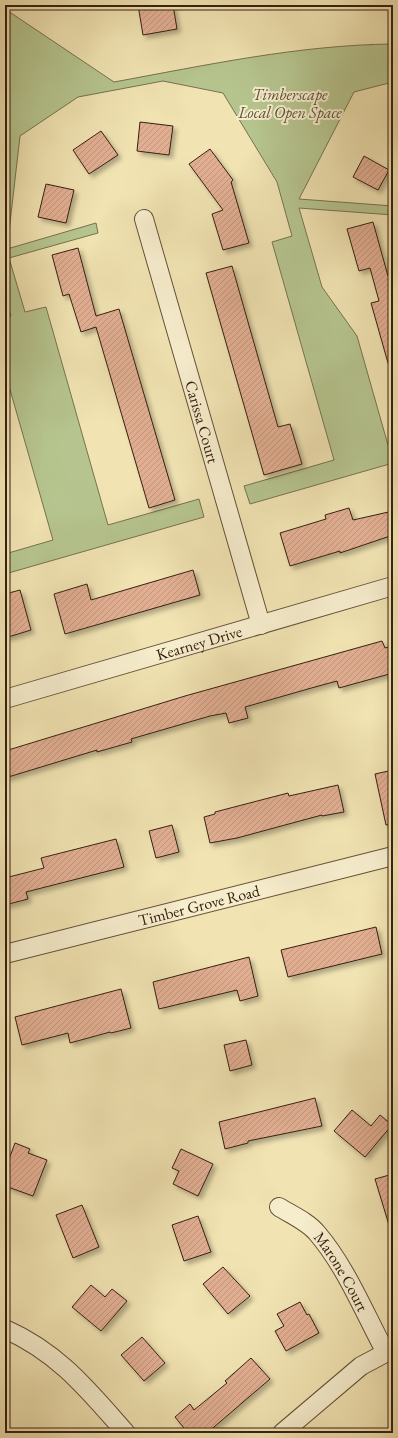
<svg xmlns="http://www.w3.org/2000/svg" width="398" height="1438" font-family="'EB Garamond',serif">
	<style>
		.park { fill: #b6c58f; stroke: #767250 }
		.building { fill: url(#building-hatch); stroke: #362010; filter: url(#shadow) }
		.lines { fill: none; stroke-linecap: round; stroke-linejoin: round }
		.street-casing { stroke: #655138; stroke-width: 20 }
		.street { stroke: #f6edcd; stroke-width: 18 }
		.labels { text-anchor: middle; stroke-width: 4; stroke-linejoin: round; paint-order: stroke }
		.park-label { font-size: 16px; font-style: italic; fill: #5c5236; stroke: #f6edcd }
		.street-label { font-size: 16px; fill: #362010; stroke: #f6edcd }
	</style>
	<defs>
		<pattern id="building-hatch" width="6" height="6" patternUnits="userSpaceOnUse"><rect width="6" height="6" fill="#e1ae92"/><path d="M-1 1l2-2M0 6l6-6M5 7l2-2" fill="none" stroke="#c2957d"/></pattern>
		<filter id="shadow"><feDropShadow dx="3.5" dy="3.5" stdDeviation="2" flood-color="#0004"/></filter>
	</defs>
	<rect width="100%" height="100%" fill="#f1e3b2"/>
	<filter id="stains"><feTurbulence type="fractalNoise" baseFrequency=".005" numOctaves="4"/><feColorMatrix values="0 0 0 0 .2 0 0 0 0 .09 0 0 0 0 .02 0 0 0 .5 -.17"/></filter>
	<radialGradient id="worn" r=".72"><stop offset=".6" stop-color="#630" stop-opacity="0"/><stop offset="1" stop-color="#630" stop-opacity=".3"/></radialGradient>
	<path class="park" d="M5,9L114,82C207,65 299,45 393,44V82L354,92L299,199L393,206V215L299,208L322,287L357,336L388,445L393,443V463L250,504L244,486L334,460L272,242L292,236L277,182L223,93L163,81L78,97L20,136L7,249L96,223L98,233L9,258L25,312L46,307L108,525L199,499L204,517L5,574V554L53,540L5,372V318L11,316L5,294Z"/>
	<path class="building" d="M138,5H173L177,29L143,35Z
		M140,122L173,126L169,155L137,151Z
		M101,131L118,155L89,174L73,150Z
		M210,149L233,180L231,182L249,243L223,250L212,214L223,210L189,164Z
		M364,156L389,170L378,190L353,177Z
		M46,184L74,190L66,223L38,217Z
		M373,222L388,276L393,275V362L388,363L371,303L379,301L370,268L359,271L347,229Z
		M78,248L96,316L119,309L175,500L149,508L96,327L81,332L69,294L63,296L52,255Z
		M232,266L278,427L290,424L302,464L264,475L206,273Z
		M349,508L353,520L393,511V535L340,553V551L290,566L280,533L326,519L325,515Z
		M193,570L200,595L65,634L54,594L87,584L91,600Z
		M20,590L31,630L5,638V594Z
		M382,641L385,648L393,646V673L339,688L337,681L315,687L245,707L248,718L229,723L226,713L210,716L131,739L132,742L97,752V750L5,778V751L185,696Z
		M393,770V824L386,825L375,774Z
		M338,785L344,812L322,816V815L237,838L210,843L204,817L215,814V812L288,793L289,796Z
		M172,825L179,852L156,858L149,831Z
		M116,839L124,867L26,892L28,899L5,905V878L44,868L41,858Z
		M376,927L382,954L288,977L281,950Z
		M249,957L258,996L240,1001L237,990L159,1009L153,982Z
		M121,989L131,1028L111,1033L110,1032L70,1043L68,1033L22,1045L15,1017Z
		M246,1040L252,1065L230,1071L224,1045Z
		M315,1098L322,1126L248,1141V1143L225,1149L219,1122Z
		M352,1110L371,1126L380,1115L392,1125L365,1157L334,1131Z
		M15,1143L30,1149L28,1153L47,1160L33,1196L5,1186V1170Z
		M181,1149L213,1164L198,1196L173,1184L179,1171L172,1168Z
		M393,1174V1225H389L375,1179Z
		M82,1205L99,1247L73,1258L56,1215Z
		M198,1216L211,1252L184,1261L172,1225Z
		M223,1267L250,1296L228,1314L203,1284Z
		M91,1285L105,1297L112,1289L127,1301L101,1331L72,1307Z
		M300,1302L307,1315L309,1314L319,1333L286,1351L275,1331L284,1326L277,1314Z
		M142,1337L165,1363L144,1381L121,1355Z
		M251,1358L270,1379L207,1433H188L175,1417L190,1404L194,1410L227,1383L225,1381Z"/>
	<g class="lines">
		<defs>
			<g id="street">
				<path id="s1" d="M144,219L261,625"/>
				<path id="s2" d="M5,699L393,586"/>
				<path id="s3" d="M5,954L393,856"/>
				<path id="s4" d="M279,1207C292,1215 308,1222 317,1233C346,1267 364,1312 385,1351"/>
				<path d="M5,1329C59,1353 88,1390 126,1433"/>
				<path d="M282,1433L361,1366L393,1349"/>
			</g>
		</defs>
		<use href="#street" class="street-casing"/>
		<use href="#street" class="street"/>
	</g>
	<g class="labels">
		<g class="park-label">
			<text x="290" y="100">Timberscape<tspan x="290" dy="18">Local Open Space</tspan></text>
		</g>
		<g class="street-label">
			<text dy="6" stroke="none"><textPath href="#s1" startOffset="211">Carissa Court</textPath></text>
			<text dy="6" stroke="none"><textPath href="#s2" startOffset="202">Kearney Drive</textPath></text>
			<text dy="6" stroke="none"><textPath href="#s3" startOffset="200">Timber Grove Road</textPath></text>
			<text dy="6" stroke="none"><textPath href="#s4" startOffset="92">Marone Court</textPath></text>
		</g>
	</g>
	<rect width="398" height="1438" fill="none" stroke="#f1e3b2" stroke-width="20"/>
	<rect x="6" y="6" width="386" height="1426" fill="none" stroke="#362010" stroke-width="2"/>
	<rect x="10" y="10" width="378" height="1418" fill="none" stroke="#362010"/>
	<rect width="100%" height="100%" filter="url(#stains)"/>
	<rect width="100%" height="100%" fill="url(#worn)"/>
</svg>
